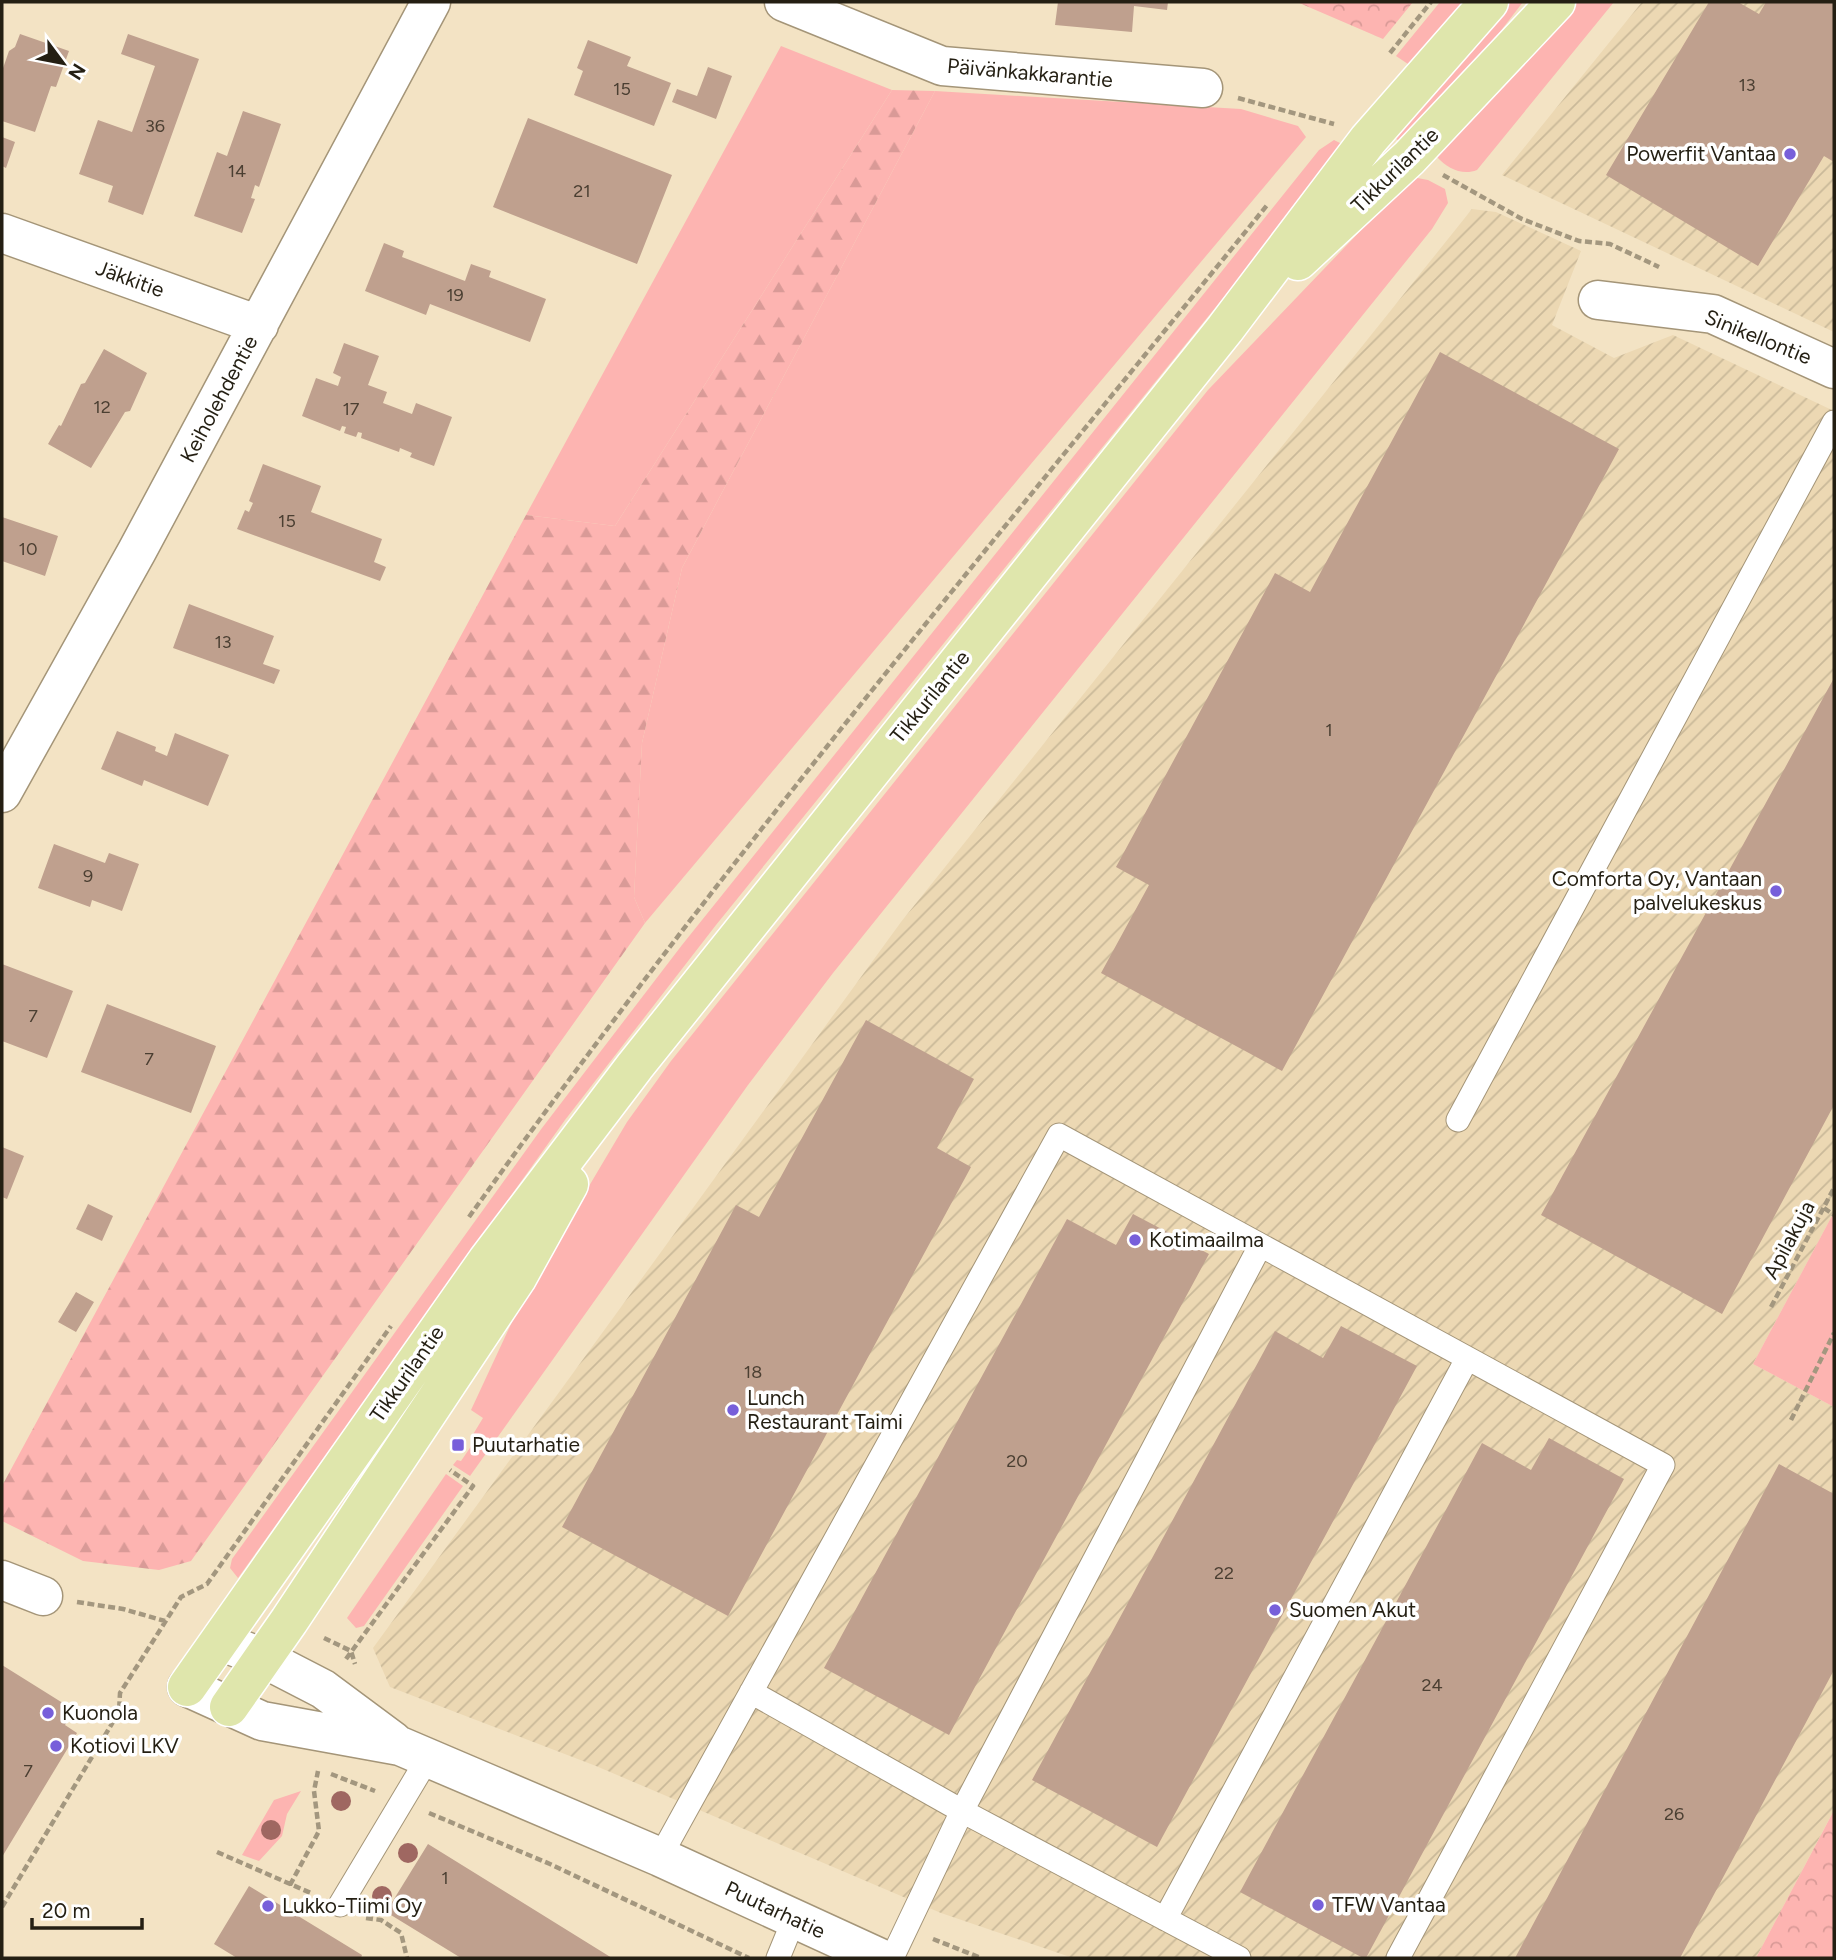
<svg xmlns="http://www.w3.org/2000/svg" width="1836" height="1960" font-family="Figtree,sans-serif">
	<style>
		.industrial { fill: url(#industrial-furrows) }
		.green { fill: #fdb4b1 }
		.forest { fill: url(#forest-firs) }
		.park { fill: url(#park-crowns) }
		.building { fill: #bfa08e }
		.lines { fill: none; stroke-linecap: round; stroke-linejoin: round }
		.lane-casing { stroke: #a49578; stroke-width: 25 }
		.street-casing { stroke: #a49578; stroke-width: 41 }
		.secondary-casing { stroke: #a49578; stroke-width: 41 }
		.primary-casing { stroke: #fff; stroke-width: 41 }
		.path { stroke: #a3977f; stroke-width: 4.5; stroke-dasharray: 7 3.5; stroke-linecap: butt }
		.lane { stroke: #fff; stroke-width: 23 }
		.street { stroke: #fff; stroke-width: 38 }
		.secondary { stroke: #fff; stroke-width: 38 }
		.primary { stroke: #dfe6ac; stroke-width: 38 }
		.tree { fill: #9f6761 }
		.poi-dot { fill: #775fda; stroke: #fff; stroke-width: 2.5 }
		.labels { text-anchor: middle; stroke-width: 7; stroke-linejoin: round; paint-order: stroke }
		.number-label { font-size: 18px; fill: #4b3f32 }
		.street-label { font-size: 21px; fill: #241f13; stroke: #fff }
		.poi-label { font-size: 21px; fill: #241f13; stroke: #fff; text-anchor: start }
	</style>
	<defs>
		<pattern id="industrial-furrows" width="10" height="10" patternUnits="userSpaceOnUse" patternTransform="scale(1.75)"><rect width="10" height="10" fill="#ecd8b3"/><path d="M-1 1l2-2M0 10L10 0M9 11l2-2" fill="none" stroke="#cab999"/></pattern>
		<pattern id="forest-firs" width="22" height="20" patternUnits="userSpaceOnUse" patternTransform="scale(1.75)"><rect width="22" height="20" fill="#fdb4b1"/><path d="M5 1l3.5 6h-7zM16 11l3.5 6h-7z" fill="#d99a97"/></pattern>
		<pattern id="park-crowns" width="20" height="18" patternUnits="userSpaceOnUse" patternTransform="scale(1.75)"><rect width="20" height="18" fill="#fdb4b1"/><path d="M2 6a3 3 0 1 1 6 0M12 15a3 3 0 1 1 6 0" fill="none" stroke="#d99a97"/></pattern>
	</defs>
	<rect width="100%" height="100%" fill="#f3e3c4"/>
	<path class="industrial" d="M1642,2H1834V332L1502,175Z
		M1472,209L1496,212L1581,251L1552,325L1614,358L1673,335L1834,411V1212L1753,1364L1834,1407V1810L1756,1958H1073L941,1913L596,1766L390,1687L373,1648L901,922Z"/>
	<path class="green" d="M1440,2H1472L1414,68L1396,56Z
		M1509,2H1523L1476,63L1404,143L1392,137Z
		M1578,2H1614L1477,170C1462,176 1447,168 1437,157L1438,151Z
		M781,46L892,90L615,526L526,515Z
		M935,91L1241,109L1298,126L1306,137L645,923L634,897L642,743L682,568Z
		M1334,140L1346,146L716,925L565,1120L238,1578L230,1568L232,1559L542,1128L682,945L1319,150Z
		M1412,177L1428,180L1445,189L1448,203L1432,229L833,973L748,1085L470,1476L453,1465L457,1460L461,1461L476,1439L472,1436L483,1418L471,1410L525,1294L627,1122L671,1061L1208,390Z
		M1834,1212V1407L1753,1364Z
		M446,1474L463,1486L364,1626L356,1628L347,1618Z
		M301,1791L287,1814L282,1836L259,1861L242,1855L274,1800Z"/>
	<path class="forest" d="M892,90L935,91L682,568L642,743L634,897L645,923L191,1561L159,1570L83,1561L2,1521V1486L526,515L615,526Z"/>
	<path class="park" d="M1297,2H1413L1383,39Z
		M1834,1810V1958H1756L1831,1816Z"/>
	<path class="building" d="M1058,2H1168L1167,10L1134,6L1132,32L1055,25Z
		M1709,2H1738L1759,14L1766,2H1834V162L1824,156L1758,266L1606,175Z
		M20,34L69,51L56,87L51,86L35,132L2,121V71L9,51L15,47Z
		M128,34L199,59L143,215L108,202L113,186L79,174L98,120L132,132L155,66L121,54Z
		M588,40L631,57L627,66L671,83L654,126L574,95L583,71L577,68Z
		M708,67L732,76L716,119L672,102L677,89L697,96Z
		M243,111L281,124L259,187L255,185L251,198L255,199L242,233L194,216L217,152L227,156Z
		M528,118L672,175L637,264L493,207Z
		M2,137L15,142L6,168L2,166Z
		M384,243L404,251L402,257L465,281L471,264L491,271L489,277L546,299L530,342L430,304L426,315L365,291Z
		M344,343L379,356L368,385L387,392L383,403L412,414L416,403L452,417L434,466L410,457L412,453L400,448L399,452L361,438L362,433L358,432L356,437L344,433L346,427L342,426L340,431L302,416L316,378L338,386L341,377L333,373Z
		M104,349L147,373L130,411L125,412L91,468L48,444L59,425L61,426L81,384L85,383Z
		M1440,352L1619,449L1282,1071L1101,973L1149,885L1116,867L1275,573L1310,592Z
		M263,464L321,486L311,512L382,539L374,562L386,567L380,581L237,529L245,510L249,512L253,503L249,501Z
		M2,517L58,536L45,576L2,561Z
		M189,604L274,636L263,664L280,670L274,684L173,648Z
		M1834,678V1105L1722,1314L1541,1215Z
		M117,731L156,747L155,751L167,756L175,733L229,755L208,806L144,780L142,786L101,769Z
		M54,844L105,863L109,853L139,864L122,911L92,900L90,907L38,888Z
		M2,964L73,991L47,1058L2,1041Z
		M107,1004L216,1046L191,1113L81,1072Z
		M866,1020L974,1079L937,1148L971,1167L728,1616L562,1527L736,1205L759,1217Z
		M2,1147L24,1156L7,1199L2,1197Z
		M88,1204L113,1216L102,1241L76,1229Z
		M1133,1214L1209,1254L949,1735L824,1668L1067,1219L1116,1245Z
		M76,1292L94,1302L76,1332L58,1322Z
		M1341,1326L1417,1366L1157,1847L1032,1780L1275,1331L1323,1358Z
		M1549,1438L1624,1479L1366,1958H1363L1240,1892L1482,1443L1531,1470Z
		M1779,1464L1834,1494V1670L1680,1958H1515Z
		M2,1665L74,1710L65,1725L77,1733L2,1857Z
		M428,1844L612,1958H461L386,1912Z
		M249,1886L362,1955L361,1958H237L214,1944Z"/>
	<g class="lines">
		<defs>
			<path id="lane" d="M1458,1120L1834,422
				M751,1692L962,1811L1239,1958
				M660,1857L1059,1135L1663,1465L1398,1958
				M340,1905L428,1758
				M1165,1919L1467,1359
				M778,1958L794,1919
				M892,1958L962,1811L1260,1246"/>
			<path id="street" d="M784,2L942,66L1203,88
				M2,233L259,325
				M1598,300L1713,314L1834,369
				M2,793L137,551L431,2
				M2,1580L43,1596"/>
			<path id="secondary" d="M220,1641L263,1658L323,1689L393,1741
				M187,1687L262,1721L400,1746L660,1857L880,1958"/>
			<path id="primary" d="M1298,261L1409,158L1556,2
				M187,1687L487,1261L635,1066L1225,329L1368,140L1489,2
				M229,1707L289,1621L517,1278L569,1184"/>
		</defs>
		<use href="#lane" class="lane-casing"/>
		<use href="#street" class="street-casing"/>
		<use href="#secondary" class="secondary-casing"/>
		<use href="#primary" class="primary-casing"/>
		<path class="path" d="M1390,53L1431,2
			M1238,98L1334,124
			M1443,175L1522,219L1579,241L1610,244L1659,267
			M1824,1208L1834,1215
			M469,1217C719,867 997,538 1268,204
			M1771,1307L1834,1188
			M1791,1420L1834,1333
			M77,1602L123,1609L165,1621
			M324,1638L351,1651L355,1664
			M346,1659L473,1486L450,1470
			M331,1774L375,1791
			M429,1813L550,1864L749,1958
			M217,1852L313,1894
			M290,1885L319,1831L314,1791L318,1771
			M2,1907L119,1712L120,1693L181,1597L207,1584L391,1326
			M366,1918L381,1920L401,1933L407,1958
			M933,1939L981,1958"/>
		<use href="#lane" class="lane"/>
		<use href="#street" class="street"/>
		<use href="#secondary" class="secondary"/>
		<use href="#primary" class="primary"/>
	</g>
	<g class="tree">
		<circle cx="341" cy="1801" r="10"/>
		<circle cx="271" cy="1830" r="10"/>
		<circle cx="408" cy="1853" r="10"/>
		<circle cx="382" cy="1896" r="10"/>
	</g>
	<g class="poi-dot">
		<circle cx="1790" cy="154" r="7"/>
		<circle cx="1776" cy="891" r="7"/>
		<circle cx="1135" cy="1240" r="7"/>
		<circle cx="733" cy="1410" r="7"/>
		<rect x="451" y="1438" width="14" height="14" rx="3.5"/>
		<circle cx="1275" cy="1610" r="7"/>
		<circle cx="48" cy="1713" r="7"/>
		<circle cx="56" cy="1746" r="7"/>
		<circle cx="1318" cy="1905" r="7"/>
		<circle cx="268" cy="1906" r="7"/>
	</g>
	<g class="labels">
		<g class="number-label">
			<text x="1747" y="91">13</text>
			<text x="622" y="95">15</text>
			<text x="155" y="132">36</text>
			<text x="237" y="177">14</text>
			<text x="582" y="197">21</text>
			<text x="455" y="301">19</text>
			<text x="102" y="413">12</text>
			<text x="351" y="415">17</text>
			<text x="287" y="527">15</text>
			<text x="28" y="555">10</text>
			<text x="223" y="648">13</text>
			<text x="1329" y="736">1</text>
			<text x="88" y="882">9</text>
			<text x="33" y="1022">7</text>
			<text x="149" y="1065">7</text>
			<text x="753" y="1378">18</text>
			<text x="1017" y="1467">20</text>
			<text x="1224" y="1579">22</text>
			<text x="1432" y="1691">24</text>
			<text x="28" y="1777">7</text>
			<text x="1674" y="1820">26</text>
			<text x="445" y="1884">1</text>
		</g>
		<g class="street-label">
			<text transform="translate(1030 73) rotate(5)" y="7">Päivänkakkarantie</text>
			<text transform="translate(1395 170) rotate(-44)" y="7">Tikkurilantie</text>
			<text transform="translate(130 279) rotate(20)" y="7">Jäkkitie</text>
			<text transform="translate(1758 337) rotate(22)" y="7">Sinikellontie</text>
			<text transform="translate(219 399) rotate(-62)" y="7">Keiholehdentie</text>
			<text transform="translate(930 697) rotate(-51)" y="7">Tikkurilantie</text>
			<text transform="translate(1789 1240) rotate(-62)" y="7">Apilakuja</text>
			<text transform="translate(407 1374) rotate(-55)" y="7">Tikkurilantie</text>
			<text transform="translate(775 1910) rotate(25)" y="7">Puutarhatie</text>
		</g>
		<g class="poi-label">
			<text x="1776" y="161" text-anchor="end">Powerfit Vantaa</text>
			<text x="1762" y="886" text-anchor="end">Comforta Oy, Vantaan<tspan x="1762" dy="24">palvelukeskus</tspan></text>
			<text x="1149" y="1247">Kotimaailma</text>
			<text x="747" y="1405">Lunch<tspan x="747" dy="24">Restaurant Taimi</tspan></text>
			<text x="472" y="1452">Puutarhatie</text>
			<text x="1289" y="1617">Suomen Akut</text>
			<text x="62" y="1720">Kuonola</text>
			<text x="70" y="1753">Kotiovi LKV</text>
			<text x="1332" y="1912">TFW Vantaa</text>
			<text x="282" y="1913">Lukko-Tiimi Oy</text>
		</g>
	</g>
	<rect width="1836" height="1960" fill="none" stroke="#241f13" stroke-width="7"/>
	<g transform="translate(63 63) rotate(122)" stroke="#ffffff" stroke-width="5" paint-order="stroke">
	<path d="M0-5L12 26L0 18L-12 26Z" fill="#241f13"/>
	<text y="-10" font-size="19" font-weight="bold" text-anchor="middle" fill="#241f13">N</text>
	</g>
	<path d="M32 1918v10h110v-10" fill="none" stroke="#241f13" stroke-width="3.5"/>
	<text x="42" y="1918" font-size="21" fill="#241f13" stroke="#ffffff" stroke-width="5" paint-order="stroke">20 m</text>
</svg>
